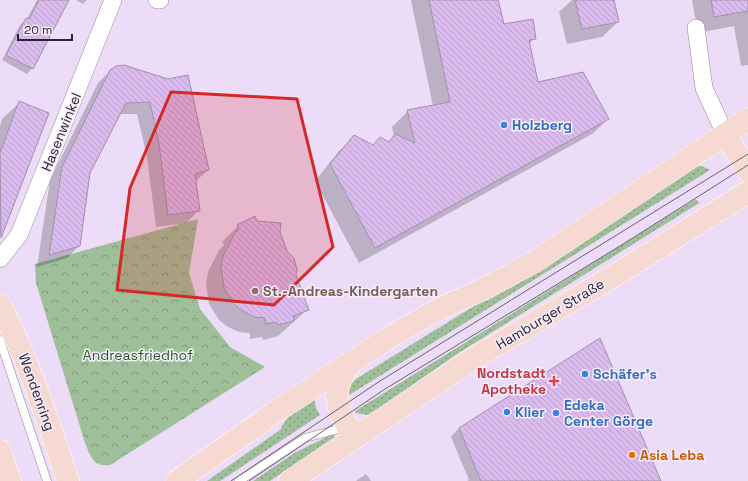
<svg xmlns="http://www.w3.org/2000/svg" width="748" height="481" font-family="'Space Grotesk',sans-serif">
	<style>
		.grass { fill: url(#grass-dots) }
		.park { fill: url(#park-crowns) }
		.shadow { fill: #0003 }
		.building { fill: url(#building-back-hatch); stroke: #a191ab }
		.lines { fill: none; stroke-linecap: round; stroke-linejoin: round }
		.lane-casing { stroke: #95869f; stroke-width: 9 }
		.street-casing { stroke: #95869f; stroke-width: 18 }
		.primary-casing { stroke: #fff; stroke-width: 23 }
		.lane { stroke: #fff; stroke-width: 8 }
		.street { stroke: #fff; stroke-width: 17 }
		.primary { stroke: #f7d9d3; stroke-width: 22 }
		.tram { stroke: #6a6070; stroke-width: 1 }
		.marked { fill: #d62828; fill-opacity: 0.2; stroke: #d62828; stroke-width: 3; stroke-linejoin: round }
		.shop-dot { fill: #3f7fe0; stroke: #f6ecfc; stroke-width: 1.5 }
		.education-dot { fill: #8d6e63; stroke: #f6ecfc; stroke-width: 1.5 }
		.health-dot { fill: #e0444e; stroke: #f6ecfc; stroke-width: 1.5 }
		.food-dot { fill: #e8710a; stroke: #f6ecfc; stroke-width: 1.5 }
		.labels { text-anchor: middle; stroke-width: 3; stroke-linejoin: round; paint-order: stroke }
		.shop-label { font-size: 14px; font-weight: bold; fill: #366cbe; stroke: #f6ecfc; text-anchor: start }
		.street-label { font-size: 14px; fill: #2a242e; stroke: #f6ecfc }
		.education-label { font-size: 14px; font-weight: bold; fill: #785e54; stroke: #f6ecfc; text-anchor: start }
		.park-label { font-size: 14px; fill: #285f21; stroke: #f6ecfc }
		.health-label { font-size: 14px; font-weight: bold; fill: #be3a42; stroke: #f6ecfc; text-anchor: end }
		.food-label { font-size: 14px; font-weight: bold; fill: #c56008; stroke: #f6ecfc; text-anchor: start }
	</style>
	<defs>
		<pattern id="grass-dots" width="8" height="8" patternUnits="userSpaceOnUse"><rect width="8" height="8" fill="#9ebf99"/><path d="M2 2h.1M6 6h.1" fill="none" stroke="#819b7d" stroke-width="1.8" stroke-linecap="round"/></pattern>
		<pattern id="park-crowns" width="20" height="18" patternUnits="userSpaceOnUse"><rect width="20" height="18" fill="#9ebf99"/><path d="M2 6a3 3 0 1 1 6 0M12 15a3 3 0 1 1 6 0" fill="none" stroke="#819b7d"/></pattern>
		<pattern id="building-back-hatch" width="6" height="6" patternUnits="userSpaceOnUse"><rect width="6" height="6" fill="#dbbbef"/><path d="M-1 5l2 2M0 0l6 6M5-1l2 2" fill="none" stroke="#bca1cd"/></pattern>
	</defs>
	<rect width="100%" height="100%" fill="#ecdcf7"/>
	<path class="grass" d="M689,166H702L710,170L346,397L350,385L356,379L542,264Z
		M696,199L699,203L457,354L369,415L356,413L355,411Z
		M314,399L316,408L320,415L220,481H207L280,430C287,414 300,408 314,399Z
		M333,434L335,437L270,481H253L296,452Z"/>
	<path class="park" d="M198,219L189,273L200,309L230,347L265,367L110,465C93,467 91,457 85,443L36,283L35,264Z"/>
	<path class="shadow" d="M37,0H68L32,68L27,74L2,60L20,25L27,19Z
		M76,0H87L83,4Z
		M411,0H498L503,25L535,38L529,44L538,83L608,119L592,134L359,263L315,181L339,151L355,136L372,146L388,142L394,136L392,127L408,111L433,106Z
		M572,0H613L618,22L602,37L567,44L559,12Z
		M692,0H748V65L741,66L734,26L698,33Z
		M124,66L208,170L195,182L199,210L186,223L156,227L147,157L137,114H119L89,173L79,246L67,258L37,267L50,180L98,83L111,70Z
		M19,103L1,235L0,236V126L2,119Z
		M256,222L279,232L308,309L278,336L263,340L262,337L250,339V333L239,332L228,327L219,320L209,304L206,283L208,272L219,250L224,245L222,242L238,226Z
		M459,428L659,481H467L469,480L451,437Z
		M366,474L371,481H356Z"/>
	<path class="building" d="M39,0H69L33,69L6,55L26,18L29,19Z
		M429,0H498L504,24L533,19L536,39L529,40L538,82L583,72L609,119L375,248L330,164L354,135L373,145L380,137L389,142L395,134L415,143L407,110L450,102Z
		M575,0H614L619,22L582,29Z
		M711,0H748V11L714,17Z
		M124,65L168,79L188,75L209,170L195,174L200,211L168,215L159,144L150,102L126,103L90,173L80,246L49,255L62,167L110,70L116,66Z
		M19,101L49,113L1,238L0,153Z
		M255,216L257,221L281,223L280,232L287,251L294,258L297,270L296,275L309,310L293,316L294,321L278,325L277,322L265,324V318L255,317L244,312L235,305L224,288L221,266L223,256L235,233L239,229L237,225Z
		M600,338L661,481H481L459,428Z"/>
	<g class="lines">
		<defs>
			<path id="lane" d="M0,340L47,481
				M239,481L305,438L346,427"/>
			<path id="street" d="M157,0H160
				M696,28L704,88L725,134
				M0,259L19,235L113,0"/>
			<path id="primary" d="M725,134L748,171
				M0,305C29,361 48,421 68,481
				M351,363C328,392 337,409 354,438
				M0,451L10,481
				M177,481L274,413L388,338L439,309L484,289L534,262L748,119
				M290,481L468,362L612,277L748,192"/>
		</defs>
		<use href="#lane" class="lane-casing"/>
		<use href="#street" class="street-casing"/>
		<use href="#primary" class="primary-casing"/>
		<use href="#lane" class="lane"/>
		<use href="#street" class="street"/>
		<use href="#primary" class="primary"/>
		<path class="tram" d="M231,481L380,381L748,154
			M249,481L385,389L620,246L748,165"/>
	</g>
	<path class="marked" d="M171,92L297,99L333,247L274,305L117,290L130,188Z"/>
	<g class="shop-dot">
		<circle cx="504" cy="125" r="4"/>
		<circle cx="585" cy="374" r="4"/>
		<circle cx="507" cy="412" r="4"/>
		<circle cx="556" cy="413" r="4"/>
	</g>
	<circle class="education-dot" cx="255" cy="291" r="4"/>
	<path class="health-dot" d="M552 375h4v4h4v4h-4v4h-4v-4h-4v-4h4z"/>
	<circle class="food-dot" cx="632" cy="455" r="4"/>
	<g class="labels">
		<g class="shop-label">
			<text x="512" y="130">Holzberg</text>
			<text x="593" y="379">Schäfer's</text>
			<text x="564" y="410">Edeka<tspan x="564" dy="16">Center Görge</tspan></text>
			<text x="515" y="417">Klier</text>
		</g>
		<g class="street-label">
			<text transform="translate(61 132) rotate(-68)" y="5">Hasenwinkel</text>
			<text transform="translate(550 314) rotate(-31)" y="5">Hamburger Straße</text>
			<text transform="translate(37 392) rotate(70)" y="5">Wendenring</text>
		</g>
		<g class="education-label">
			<text x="263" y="296">St.-Andreas-Kindergarten</text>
		</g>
		<g class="park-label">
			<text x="138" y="360">Andreasfriedhof</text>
		</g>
		<g class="health-label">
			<text x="546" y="378">Nordstadt<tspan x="546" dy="16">Apotheke</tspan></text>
		</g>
		<g class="food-label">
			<text x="640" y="460">Asia Leba</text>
		</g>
	</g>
	<path d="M18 34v6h54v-6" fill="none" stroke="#2a242e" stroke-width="2"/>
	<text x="24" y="34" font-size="12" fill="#2a242e" stroke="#f6ecfc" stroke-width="3" paint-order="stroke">20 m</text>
</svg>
